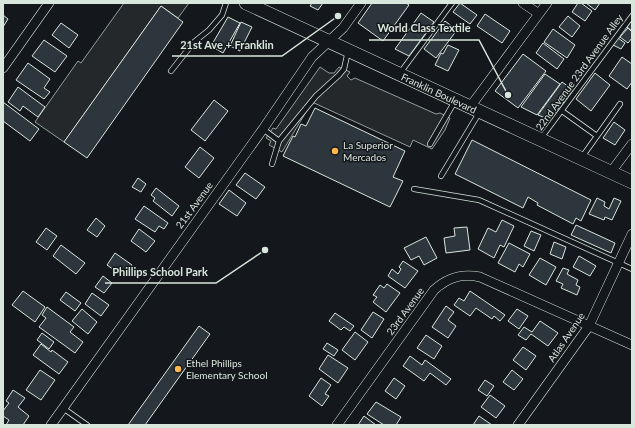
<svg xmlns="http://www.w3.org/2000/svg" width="635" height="428" font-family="Lato,sans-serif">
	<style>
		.parking { fill: #24282b; stroke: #939e99 }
		.building { fill: #2c363c; stroke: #d8e6dc }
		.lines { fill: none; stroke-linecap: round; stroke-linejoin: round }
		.lane-casing { stroke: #d8e6dc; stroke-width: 6 }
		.street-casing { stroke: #d8e6dc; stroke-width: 10 }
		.secondary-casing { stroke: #d8e6dc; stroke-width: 14 }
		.lane { stroke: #14181c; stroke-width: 4.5 }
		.street { stroke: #14181c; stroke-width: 9 }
		.secondary { stroke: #14181c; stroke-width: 13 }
		.poi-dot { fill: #ffb74d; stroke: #14181c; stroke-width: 1.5 }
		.labels { text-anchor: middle; stroke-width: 3; stroke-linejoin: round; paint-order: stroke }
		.street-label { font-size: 10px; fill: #d8e6dc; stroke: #14181c }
		.poi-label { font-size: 10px; fill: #d8e6dc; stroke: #14181c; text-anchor: start }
		.leader { fill: none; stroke: #d8e6dc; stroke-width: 1.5 }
		.callout-dot { fill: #d8e6dc; stroke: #14181c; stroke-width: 1.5 }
		.callout-label { font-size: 11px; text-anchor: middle; font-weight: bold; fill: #d8e6dc; stroke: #14181c; stroke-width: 3; stroke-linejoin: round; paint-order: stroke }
	</style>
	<rect width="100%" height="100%" fill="#14181c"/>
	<path class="parking" d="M124,3H189L178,18L161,6L64,142L35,122L78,61L81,63Z
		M320,67L329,73H334L339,67L350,72L347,76L351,80L355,78L436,114L440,113L450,118L445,130L432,149L413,140L410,147L312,102L282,152L269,145L271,141L266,138L273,128L276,129Z"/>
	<path class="building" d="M312,3H323L318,10L310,6Z
		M372,3H406L409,5L383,41L358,23Z
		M460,3L477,15L470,24L453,12Z
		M578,3H581L592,11L585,21L572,12Z
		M586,3H600L595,10Z
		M161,6L183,22L87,158L64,142Z
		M421,13L434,22L409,56L395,49Z
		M485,14L510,31L502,43L477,26Z
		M3,15L8,19L3,27Z
		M568,16L580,26L572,37L559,27Z
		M228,17L240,23L223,53L211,46Z
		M632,20V31L627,27Z
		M445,21L457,30L436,58L424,49Z
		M241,22L252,27L240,51L230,46Z
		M61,23L78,35L69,48L52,35Z
		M628,28L632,32V38L628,43L620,37Z
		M553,29L575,45L567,58L544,42Z
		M618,38L625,43L621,49L613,45Z
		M44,40L67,56L55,72L32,56Z
		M543,43L564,59L557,69L536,53Z
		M448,45L459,50L448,71L435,65L441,53L443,54Z
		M523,54L546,71L518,108L495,91Z
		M622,57L632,64V82L627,89L609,76Z
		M28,63L50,79L44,88L50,92L44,99L16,80Z
		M595,73L610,85L591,111L576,99Z
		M545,74L560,84L537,115L521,107Z
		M562,82L573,90L550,120L538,115Z
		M18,87L45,107L38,117L23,106L20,111L8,102Z
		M214,100L228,111L205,141L191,130Z
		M3,102L39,129L30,141L3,121Z
		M315,108L405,151L393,177L403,181L390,207L283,156L293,136L295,137L301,124L306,126Z
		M614,122L625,130L615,145L603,138Z
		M472,140L591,200L581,221L576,218L573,224L537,205L538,203L528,197L523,208L455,174Z
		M200,147L214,158L199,178L185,167Z
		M245,173L265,187L256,199L236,185Z
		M138,178L146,184L141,192L132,187Z
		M156,188L179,206L172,216L153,201L155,198L151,195Z
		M229,190L246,203L237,216L219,204Z
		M597,198L605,202L604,206L609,209L614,198L621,201L612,220L605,217L604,220L589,214Z
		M144,206L168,223L164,229L159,226L155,232L135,219Z
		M96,218L105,226L97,237L87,230Z
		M502,220L514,226L504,247L500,245L494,258L478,249L488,228L496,232Z
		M576,225L615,243L611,253L571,235Z
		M467,227L470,250L446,253L444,238L455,236L454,228Z
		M46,228L57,236L47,250L36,242Z
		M139,229L155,241L146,252L131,241Z
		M531,231L541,235L534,251L524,246Z
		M426,237L437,258L424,265L419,256L411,260L404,248Z
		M554,242L566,247L562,259L550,254Z
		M509,243L530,254L523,267L519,264L515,272L498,263Z
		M61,245L85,263L76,274L53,256Z
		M115,253L132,265L124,277L107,265Z
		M579,256L596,266L590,276L573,267Z
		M540,258L556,267L546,285L529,275Z
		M403,261L418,271L405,288L388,276L392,269L398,274L401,269L399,267Z
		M563,268L569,270L567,274L578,280L576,285L580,287L577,295L561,288L563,284L556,281Z
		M103,276L112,283L104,293L95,287Z
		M387,284L400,293L386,312L373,302L377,297L373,295L380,285L384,288Z
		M23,291L45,307L35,322L12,305Z
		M470,291L505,315L500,321L494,316L492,319L476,308L470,316L454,305L459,298L464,301Z
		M66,292L81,303L75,311L60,300Z
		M92,293L109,305L101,316L85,304Z
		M446,306L454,312L448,320L456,326L448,338L432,327Z
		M47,307L74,327L70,332L83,342L75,353L39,327L46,318L42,315Z
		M82,309L97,322L88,334L72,321Z
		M517,309L528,316L519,329L508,321Z
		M373,312L384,319L372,338L361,330Z
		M335,313L354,326L350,331L344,327L341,330L329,321Z
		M540,321L558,333L548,346L531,334L526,340L518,335L524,327L532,332Z
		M199,326L210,334L145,425H128Z
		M355,332L368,342L355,360L342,350Z
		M42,333L54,342L49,349L37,340Z
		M426,335L442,346L434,359L417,348Z
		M327,343L338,350L334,356L323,349Z
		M41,344L51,352L52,350L68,362L59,374L33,355Z
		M523,347L536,356L526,370L513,360Z
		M328,355L348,368L338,383L319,369Z
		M410,356L422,365L425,360L451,379L446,385L430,373L424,381L403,366Z
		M40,370L55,380L41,400L26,390Z
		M512,370L523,379L514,390L503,382Z
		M321,378L331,385L325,394L329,396L322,406L309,396Z
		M394,378L405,386L396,399L385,391Z
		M485,380L494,386L487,396L478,390Z
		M13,390L25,398L18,407L29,416L23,425H6L9,420L3,416V411L9,403L6,401Z
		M490,395L505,406L496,418L481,407Z
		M376,402L401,417L396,425H384L367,414Z
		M364,416L376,425H358Z
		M479,416L492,425H473Z"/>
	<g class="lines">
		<defs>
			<path id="lane" d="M171,71L194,42L209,30L222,15L226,3
				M400,73L452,3
				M562,111L597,136
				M263,129L279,141L316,96L339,75L344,69L348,51
				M541,138L632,16
				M430,144L455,101
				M582,157L620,104
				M272,164L279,141
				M441,176L479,113
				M414,189L479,200L632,269
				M63,408L87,425"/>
			<path id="street" d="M523,3L539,14
				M3,68L49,3
				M470,107L547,3
				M611,172L632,144
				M51,425L263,129L312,57L343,28L361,3
				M337,425L434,290C448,277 462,273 480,277L632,345
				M518,425L589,326L632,234"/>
			<path id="secondary" d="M246,3L632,182"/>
		</defs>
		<use href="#lane" class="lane-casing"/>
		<use href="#street" class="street-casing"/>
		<use href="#secondary" class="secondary-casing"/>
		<use href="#lane" class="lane"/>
		<use href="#street" class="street"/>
		<use href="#secondary" class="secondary"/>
	</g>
	<g class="poi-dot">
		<circle cx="335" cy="151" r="4"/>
		<circle cx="178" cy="369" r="4"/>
	</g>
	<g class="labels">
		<g class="street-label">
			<text transform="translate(579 72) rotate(-54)" y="4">22nd Avenue 23rd Avenue Alley</text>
			<text transform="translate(439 93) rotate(25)" y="4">Franklin Boulevard</text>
			<text transform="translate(194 205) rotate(-54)" y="4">21st Avenue</text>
			<text transform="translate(405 311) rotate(-54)" y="4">23rd Avenue</text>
			<text transform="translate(566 337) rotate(-56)" y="4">Atlas Avenue</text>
		</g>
		<g class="poi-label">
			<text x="343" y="149">La Superior<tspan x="343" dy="12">Mercados</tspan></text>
			<text x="186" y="367">Ethel Phillips<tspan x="186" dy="12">Elementary School</tspan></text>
		</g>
	</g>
	<path class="leader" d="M508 95L479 40H369M338 16L282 56H172M265 250L216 283H105"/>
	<g class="callout-dot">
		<circle cx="508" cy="95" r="4"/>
		<circle cx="338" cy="16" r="4"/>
		<circle cx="265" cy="250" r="4"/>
	</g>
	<g class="callout-label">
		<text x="424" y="32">World Class Textile</text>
		<text x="227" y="49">21st Ave + Franklin</text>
		<text x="160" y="276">Phillips School Park</text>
	</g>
	<rect width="635" height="428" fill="none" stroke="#d8e6dc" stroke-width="8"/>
</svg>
